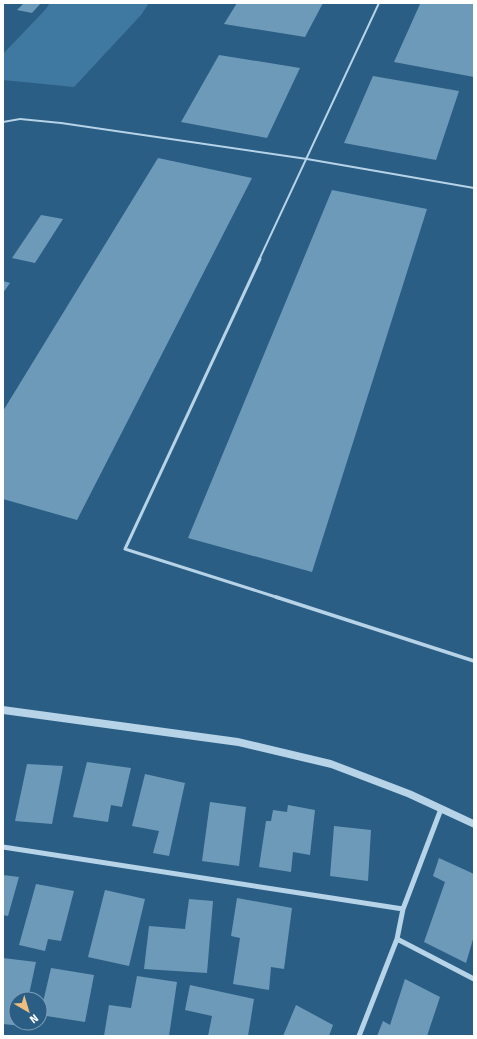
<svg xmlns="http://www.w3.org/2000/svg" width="477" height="1039" font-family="'Fira Sans',sans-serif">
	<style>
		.green { fill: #3f79a1 }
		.building { fill: #6e9ab9 }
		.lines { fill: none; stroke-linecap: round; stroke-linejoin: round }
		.service-far2 { stroke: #b6d3e7; stroke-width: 2 }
		.service-far1 { stroke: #b6d3e7; stroke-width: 3 }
		.service { stroke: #b6d3e7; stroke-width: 3.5 }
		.minor { stroke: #b6d3e7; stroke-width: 5 }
		.tertiary { fill: #b6d3e7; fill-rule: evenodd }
	</style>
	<rect width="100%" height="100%" fill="#2a5e85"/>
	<path class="green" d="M50,3H149L141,15L74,87L3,80V54L45,10Z"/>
	<path class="building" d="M24,3H41L32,13L17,10Z
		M237,3H323L305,37L224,24Z
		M417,3H474V77L394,62L420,4Z
		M219,55L300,68L267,138L181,122Z
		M373,76L459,91L436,160L344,143Z
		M158,158L252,178L77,520L3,499V411Z
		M332,190L427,209L312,572L188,538Z
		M41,215L63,219L35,263L12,258Z
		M3,281L10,283L3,293Z
		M87,762L131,768L122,807L111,805L108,822L73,817Z
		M27,764L63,766L52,824L15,821Z
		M145,774L185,783L169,856L153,853L159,831L132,826Z
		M210,802L246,807L239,866L202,861Z
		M288,805L315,810L310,855L293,852L291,872L259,867L266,821H271L273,810L287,812Z
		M334,826L371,830L368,881L330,876Z
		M439,858L474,874V936L466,963L424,942L445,882L433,876Z
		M3,875L19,877L8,916L3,915Z
		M36,884L74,891L61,941L48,939L45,951L19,945Z
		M105,890L145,899L129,966L88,957Z
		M237,898L292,908L284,969L271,967L269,990L233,984L240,938L231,936Z
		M189,899L213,901L207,973L144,969L149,926L185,929Z
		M3,958L36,962L28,999H16V1023H23L22,1026L3,1024Z
		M51,968L94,975L85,1022L40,1015Z
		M137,976L177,982L169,1036H104L109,1005L131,1008Z
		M405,979L440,997L427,1036H377L383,1021L390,1025Z
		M190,985L254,999L248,1036H208L212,1016L185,1010Z
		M296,1005L333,1025L329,1036H283Z"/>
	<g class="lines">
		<path class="service-far2" d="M61,123L307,159L474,188
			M259,260L379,3"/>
		<path class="service-far1" d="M260,259L125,549L279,598"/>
		<path class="service" d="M276,597L474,661"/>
		<path class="minor" d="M3,847L403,909
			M397,939L474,979
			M359,1036L397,939L403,909L441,809"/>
		<path class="tertiary" d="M20,118L61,122L63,123L61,124L20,120L3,123V121Z
			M3,706L238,738L331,760L412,791L474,820V828L407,797L331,768L238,746L3,714Z"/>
	</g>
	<rect width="477" height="1039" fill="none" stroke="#ffffff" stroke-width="8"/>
	<g transform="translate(28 1011) rotate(142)"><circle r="19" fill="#2a5e85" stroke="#7f9eb6"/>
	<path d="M0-3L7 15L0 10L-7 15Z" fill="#edbe7d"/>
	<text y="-6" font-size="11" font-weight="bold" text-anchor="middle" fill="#ffffff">N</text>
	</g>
</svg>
